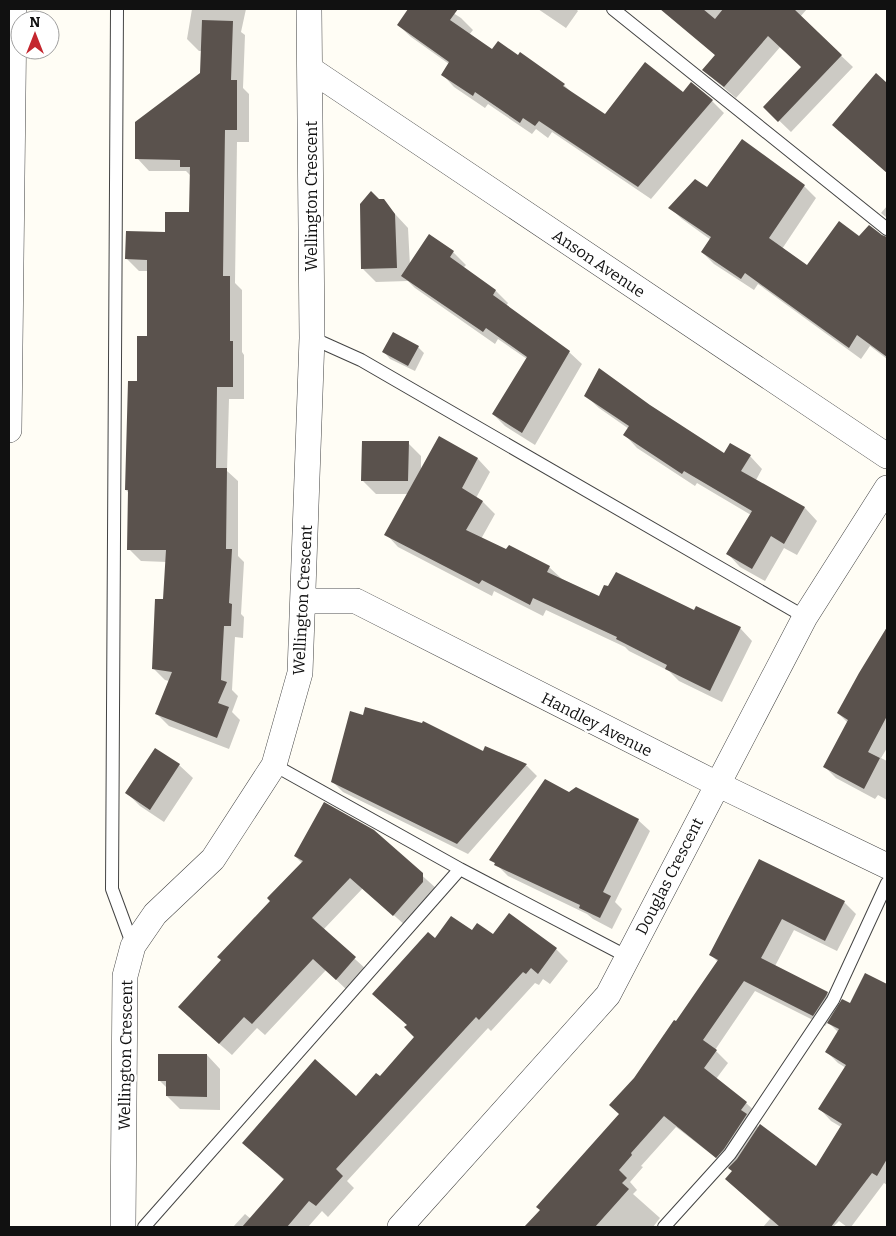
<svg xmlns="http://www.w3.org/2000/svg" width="896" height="1236" font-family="Bitter,serif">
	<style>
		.shadow { fill: #0003; fill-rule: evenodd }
		.building { fill: #5a524d }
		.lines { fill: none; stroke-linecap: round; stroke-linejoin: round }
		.lane-casing { stroke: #444; stroke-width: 14 }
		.street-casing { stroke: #444; stroke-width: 26 }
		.lane { stroke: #fff; stroke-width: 12 }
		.street { stroke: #fff; stroke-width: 25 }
		.labels { text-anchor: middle; stroke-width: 5; stroke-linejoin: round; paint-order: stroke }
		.street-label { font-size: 16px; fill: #111; stroke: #fff }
	</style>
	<rect width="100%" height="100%" fill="#fffdf5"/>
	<path class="shadow" d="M192,9H246L241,32L245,35L243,88L249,94V142H237L235,283L242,290V352L244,355V399H229L227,471L238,481V556L244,562L241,614L244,617L243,638L235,637L232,690L238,696L232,712L240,720L229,749L169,726L157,714L169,681L165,680L153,668L165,600L167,562L141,561L129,549V493L126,490L138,382L148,337V271H139L127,259L166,233L190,213L191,176L186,171H149L137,158L202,73V51H199L187,39Z
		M409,9H447L461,18L473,30L469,35L493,51L564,85L574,95L605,115L683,93L712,101L724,113L651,199L552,132L548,138L536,129L532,134L488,104L485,108L454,87L442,74L449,64L411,37L398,25Z
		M538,9H576L578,11L566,28Z
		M685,9H807L800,17L853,67L791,132L765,107L802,67L781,46L736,98L703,70L716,56L676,20Z
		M876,75L887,85V173L834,125Z
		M804,186L816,198L782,249L807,267L859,238L887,237V359L870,346L861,359L758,284L754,290L714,264L702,252L711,240L682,219L670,208L707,188Z
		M379,201H383L408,228L410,266L453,252L466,265L463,268L496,291L508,303L506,306L569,352L582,364L535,445L505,426L493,414L527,359L498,339L495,344L415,288L408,281L376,282L363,269Z
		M887,206V218L881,213Z
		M418,347L424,353L415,371L390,359L384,352Z
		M586,396L650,406L724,455L750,456L762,469L756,480L805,508L817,521L797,555L784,548L765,581L740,567L728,554L751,515L697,483L695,486L637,448L625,435L629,429L599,408Z
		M440,438L478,459L490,472L476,498L483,502L495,514L481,539L549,567L562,579L599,598L694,611L740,628L752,641L722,702L679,681L669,671L629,651L625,647L546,610L543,616L494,591L492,596L398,547L386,534L409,494H376L363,481L408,443L421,456V472Z
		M887,629V748L881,758L887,761V800L878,795L875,799L836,778L825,767L848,723L838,713L860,674Z
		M486,747L527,766L537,776L468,854L343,792L333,782L484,753Z
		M156,750L179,765L193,778L164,822L140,806L127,793Z
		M569,793L638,820L650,831L615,902L622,909L612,929L593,919L587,914L508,876L491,859Z
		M373,831L438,890L406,926L363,888L323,930L367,970L348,991L326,970L265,1035L257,1028L232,1055L191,1019L222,960L302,863L295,856Z
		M759,860L844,902L856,914L837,951L794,930L775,966L827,993L840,1006L851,1005L866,975L887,986V1185L884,1183L851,1227H847L839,1221L833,1227H763L770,1219L738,1190L733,1171L676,1127L641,1166L643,1167L630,1182L637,1190L633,1194L660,1218L653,1227H526L620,1115L635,1078L676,1023L718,962L711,955ZM755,991L825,1026L828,1022L838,1032L826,1051L838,1063L846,1068L820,1109L831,1121L841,1127L816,1168L759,1128L752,1121L758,1114L746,1103L716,1079L728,1063L715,1050Z
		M472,932L556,949L568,961L550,984L543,979L539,985L535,983L491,1031L488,1028L347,1181L354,1188L328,1217L322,1211L308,1227H233L245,1214L251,1219L284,1180L244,1143L356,1098L380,1078L416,1037L408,1025L435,940Z
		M207,1055L220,1069V1110L180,1109L167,1096V1088L159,1080Z"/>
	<path class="building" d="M408,9H458L450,20L492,49L498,41L518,55L520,52L565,84L563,86L605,114L645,62L683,92L691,82L713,100L638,187L539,121L535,126L523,118L520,123L475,92L473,96L441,75L449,62L397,25Z
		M660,9H703L715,19L723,9H794L842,55L778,122L763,107L801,67L768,36L724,87L702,70L715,55Z
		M202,20L233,21L231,80H237V130H225L224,197L223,276H230V341H233V387H217L216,468H227L226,549H232L229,603L232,604L231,626H224L221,680L227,682L218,703L229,707L217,738L155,714L172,672L152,669L155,599H163L166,550H127L128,490H125L128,381H137V336H147V260L125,259L126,231L165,232V212H189L190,167H180V160L135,159V122L200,73Z
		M876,73L887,83V173L832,125Z
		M742,139L805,185L769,238L807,265L839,221L859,236L869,225L882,235L887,237V357L857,335L849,348L745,273L741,279L701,252L711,237L668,208L695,179L707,187Z
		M371,191L379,199H384L395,214L397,268L361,269L360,204Z
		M429,234L454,251L450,257L496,290L493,295L570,351L522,433L492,414L527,357L486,328L483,332L401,276Z
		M393,332L419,346L408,366L382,352Z
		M599,368L650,405L724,453L730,443L751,455L741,471L805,507L784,544L771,536L752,569L726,554L752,511L684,471L682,474L623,435L629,426L584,396Z
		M439,436L478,458L462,488L483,501L466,530L506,549L509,545L550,566L547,572L599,596L604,585L608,586L616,572L694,610L696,606L741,627L710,691L665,669L667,665L616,639L617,637L533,598L530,605L482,580L479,584L384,535Z
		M362,441H409L408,481H361Z
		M887,627V716L868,752L880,758L864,789L823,767L848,720L837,713L859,673Z
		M365,707L422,723L423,721L483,751L485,746L527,764L457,844L331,782L350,711L363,715Z
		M155,748L180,764L150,810L125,793Z
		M545,779L569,792L576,787L639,819L603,892L611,896L600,918L579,908L580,905L494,865L495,863L489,860Z
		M324,802L374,830L423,873V882L393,916L350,878L312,918L356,957L336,980L313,959L252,1024L244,1017L219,1044L178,1007L221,960L217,957L270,901L267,898L303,861L294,856Z
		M759,859L845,901L825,941L782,919L761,958L828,992L826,996L813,1016L744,981L703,1040L717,1050L704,1068L747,1102L741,1110L747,1114L724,1149L716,1158L664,1116L631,1153L632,1155L619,1170L627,1178L622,1183L629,1189L595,1227H524L540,1210L536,1207L619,1114L609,1105L634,1078L674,1020L676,1021L718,960L709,955Z
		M509,913L557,948L538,974L531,968L526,974L523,972L479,1020L476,1017L336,1169L343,1176L316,1206L309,1201L287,1227H242L284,1179L242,1143L315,1059L356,1096L376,1073L380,1076L414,1037L404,1027L407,1025L372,994L428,932L435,938L451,916L472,930L477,923L493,934Z
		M865,973L887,984V1159L877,1176L872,1173L831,1227H780L725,1179L732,1171L728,1168L737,1159L760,1124L816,1166L842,1124L818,1109L846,1065L825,1052L839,1029L827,1023L842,999L850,1003Z
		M158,1054H207V1097L166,1096V1081H158Z"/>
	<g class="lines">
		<defs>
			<path id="lane" d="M117,9L112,889L133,946
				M613,9L887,229
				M312,338L361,360L805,617
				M274,765L460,869L628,957
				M144,1227L460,869
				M664,1227L730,1154L833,1000L887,883"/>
			<path id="street" d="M310,69L887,456
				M9,430L14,9
				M304,601H356L717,784L887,866
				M123,1227L125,976L133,946L155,914L213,859L274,765L300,673L312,338L309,9
				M400,1227L608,995L805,617L887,488"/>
		</defs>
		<use href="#lane" class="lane-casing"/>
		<use href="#street" class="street-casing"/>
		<use href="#lane" class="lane"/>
		<use href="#street" class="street"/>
	</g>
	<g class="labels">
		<g class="street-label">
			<text transform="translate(311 196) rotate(-90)" y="6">Wellington Crescent</text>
			<text transform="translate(599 263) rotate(34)" y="6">Anson Avenue</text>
			<text transform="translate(302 600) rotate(-87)" y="6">Wellington Crescent</text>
			<text transform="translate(597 724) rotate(27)" y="6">Handley Avenue</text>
			<text transform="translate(669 876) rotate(-63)" y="6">Douglas Crescent</text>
			<text transform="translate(125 1055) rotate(-89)" y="6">Wellington Crescent</text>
		</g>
	</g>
	<rect width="896" height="1236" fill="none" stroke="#111111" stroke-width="20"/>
	<g transform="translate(35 35)"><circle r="24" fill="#ffffff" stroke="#a0a0a0"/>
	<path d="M0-4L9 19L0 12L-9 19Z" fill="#c4262e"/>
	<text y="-8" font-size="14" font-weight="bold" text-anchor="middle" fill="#111111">N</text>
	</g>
</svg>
